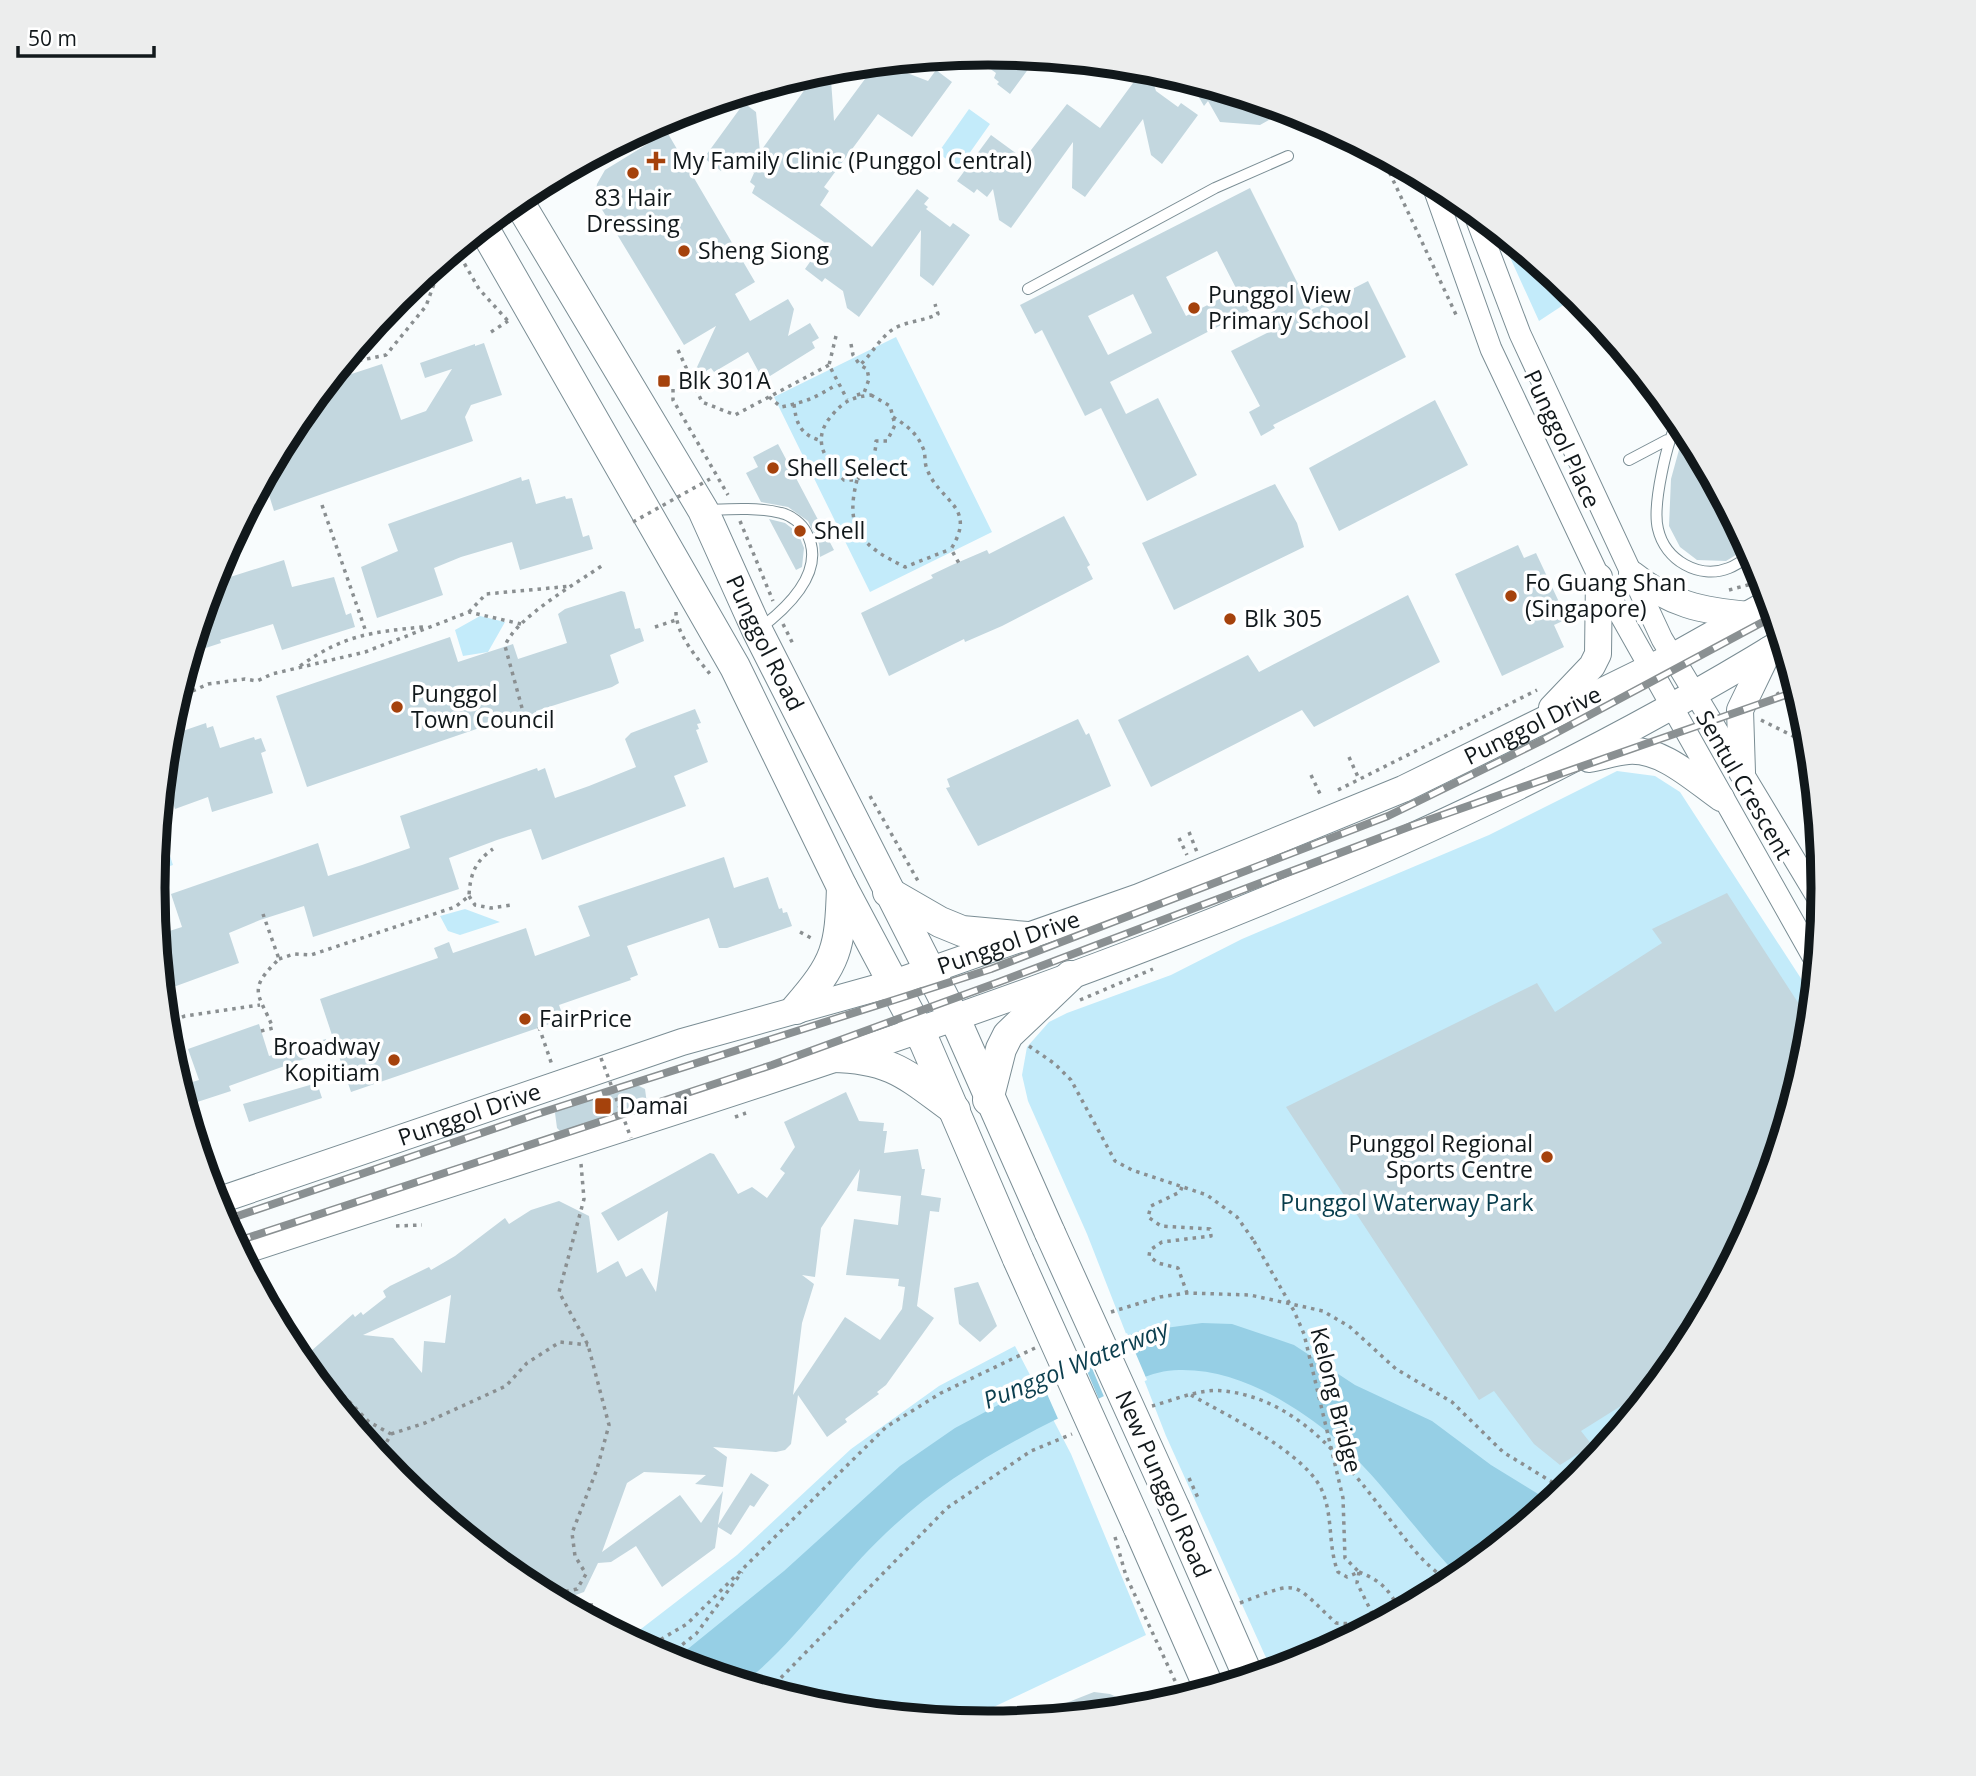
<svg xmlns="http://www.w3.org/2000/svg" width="1976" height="1776" font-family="'Open Sans',sans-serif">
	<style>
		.green { fill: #c3ebfa }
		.forest { fill: #96cfe5 }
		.pier { fill: #f8fcfd }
		.building { fill: #c3d7df; fill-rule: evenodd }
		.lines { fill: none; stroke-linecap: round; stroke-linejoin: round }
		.service-casing { stroke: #7a8d94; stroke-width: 12 }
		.minor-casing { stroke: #7a8d94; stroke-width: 23 }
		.tertiary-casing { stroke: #7a8d94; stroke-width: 28 }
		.secondary-casing { stroke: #7a8d94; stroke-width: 32 }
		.path { stroke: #8a8f91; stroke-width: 3.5; stroke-dasharray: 3.5 5; stroke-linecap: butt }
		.service { stroke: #fff; stroke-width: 10 }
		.minor { stroke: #fff; stroke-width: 21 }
		.tertiary { stroke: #fff; stroke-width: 26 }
		.secondary { stroke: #fff; stroke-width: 30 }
		.rail-casing { stroke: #8a9092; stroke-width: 8 }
		.rail { stroke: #fff; stroke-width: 5; stroke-dasharray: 16; stroke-linecap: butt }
		.secondary-bridge-casing { stroke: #7a8d94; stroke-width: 32; stroke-linecap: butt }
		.path-bridge { stroke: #8a8f91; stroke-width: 3.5; stroke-dasharray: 3.5 5; stroke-linecap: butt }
		.secondary-bridge { stroke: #fff; stroke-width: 30 }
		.poi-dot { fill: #a5420c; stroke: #fff; stroke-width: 2.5 }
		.labels { text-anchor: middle; stroke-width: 7; stroke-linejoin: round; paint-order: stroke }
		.poi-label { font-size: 23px; fill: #11181b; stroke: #fff; text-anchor: start }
		.street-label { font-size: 23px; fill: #11181b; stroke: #fff }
		.park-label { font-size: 23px; fill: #073c4b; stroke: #fff }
		.water-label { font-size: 24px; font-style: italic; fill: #0b3e4e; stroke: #fff }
		.rim { fill: none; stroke: #11181b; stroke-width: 9 }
	</style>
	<rect width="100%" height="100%" fill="#f8fcfd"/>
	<path class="green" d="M969,109L990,124L959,168L938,153Z
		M1498,231L1577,296L1539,321Z
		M896,337L992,532L870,592L774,397Z
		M480,616L505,622L488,652L463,656L455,630Z
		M1617,771L1655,776L1680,792L1813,997L1807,1051L1760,1208L1682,1353L1578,1479L1452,1583L1307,1660L1272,1671L1166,1436L1087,1234L1028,1101L1022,1075L1027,1047L1049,1022L1067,1013L1171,975L1242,939L1489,835Z
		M159,823L173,865L154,871Z
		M465,909L500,922L460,935L448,931L440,916Z
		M1015,1346L1071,1454L1146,1635L964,1721L825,1707L668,1660L628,1639L737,1555L851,1449L939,1386Z"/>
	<path class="forest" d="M1202,1323L1232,1324L1294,1345L1355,1385L1432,1421L1491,1465L1551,1502L1459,1577C1409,1525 1367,1457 1306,1416C1268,1390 1226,1369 1179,1370C1151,1370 1125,1386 1100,1398C1022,1435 949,1473 886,1533C836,1580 798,1640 744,1683L673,1661L784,1571L900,1466L955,1428L1136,1332Z"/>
	<path class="pier" d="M1127,1333L1147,1380L1105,1399L1086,1354Z
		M1081,1357L1100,1402L1059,1421L1040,1378Z"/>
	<path class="building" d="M988,52L1037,57L1010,94L997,84L999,82L994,78L996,73L970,54Z
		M906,61L907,73L928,81L936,70L952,82L912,137L878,114L824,187L829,191L820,205L872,247L917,189L929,198L924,204L928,207L926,209L950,227L953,223L970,235L933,286L920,276L921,230L859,317L847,308L843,291L825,278L822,282L805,269L824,242L752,193L755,186L750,182L754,173L732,156L721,171L704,158L744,103L756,112L760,152L818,71L831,80L834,121L876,64Z
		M1144,68L1157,77L1153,82L1156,91L1178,107L1181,103L1198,115L1162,164L1151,155L1143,119L1085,197L1072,188L1073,142L1011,228L999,220L993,189L987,197L977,189L974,193L957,181L991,135L1024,159L1067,104L1100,128Z
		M1189,80L1197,83L1287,110L1260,125L1220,122L1208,101L1204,106Z
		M667,132L755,282L735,294L750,321L788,299L794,309L788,336L810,323L819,338L812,342L815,348L770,376L762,378L748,352L714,372L711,368L691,380L716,326L684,345L595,198L597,184L605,170Z
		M1250,188L1311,310L1368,281L1406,357L1273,425L1275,428L1261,436L1249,412L1260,406L1231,351L1279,327L1266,302L1110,382L1126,414L1158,398L1197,475L1147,501L1101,408L1085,416L1042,330L1035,334L1020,305ZM1217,251L1237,290L1186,316L1166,277ZM1133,294L1152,333L1108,355L1088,316Z
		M484,343L502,395L471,405L465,417L473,441L274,511L264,479L294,424L327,382L382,364L401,420L426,411L452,369L425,378L420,363L475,344V346Z
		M1435,400L1468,465L1339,531L1309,468Z
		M1685,428L1749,547L1726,561L1697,560L1680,547L1669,526L1671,479Z
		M778,444L834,550L820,557L819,544L808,521L788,507L761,502L746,473L758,467L753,457Z
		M521,477L522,481L529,479L536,504L565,496L566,499L572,498L583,537L589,535L593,549L520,570L512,542L461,557L434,568L443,595L377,618L361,567L398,551L388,524Z
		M1275,484L1297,523L1304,547L1174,610L1142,543Z
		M1064,516L1090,565L1087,567L1093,579L1002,626L965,642L964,639L889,676L861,613L933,578L931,575L952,565L987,550L989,554Z
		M769,519L785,523L798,533L804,548L802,567L796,570Z
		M1518,545L1524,558L1536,553L1567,619L1554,625L1564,647L1502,676L1455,574Z
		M284,560L292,587L334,577L346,615L351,613L355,627L282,650L273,624L220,640L221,643L190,653L210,587L229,581L227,578Z
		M621,591L625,592L635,629L640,628L644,641L610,655L619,683L612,687L536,711L537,716L493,730L491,724L307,787L276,696L450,637L458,662L513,644L518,659L567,643L558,614L565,609Z
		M1408,595L1440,662L1314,727L1302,710L1151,787L1118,720L1248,655L1259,672Z
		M695,709L701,723L697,724L699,729L696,730L708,762L674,776L686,806L542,860L531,829L497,840L449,858L459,889L313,937L304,906L260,920L229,933L239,963L168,989L160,967L157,935L182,927L171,894L318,843L328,876L362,865L410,848L400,816L537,768L538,771L545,768L555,798L589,786L636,767L625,739L631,733Z
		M1078,719L1086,735L1089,733L1111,786L978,846L946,788L950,787L947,779Z
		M206,723L207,728L213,726L220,748L254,737L255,740L261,738L266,751L261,753L273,793L212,812L208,797L175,809L172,800L168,802L163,786L168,736Z
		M724,857L734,888L768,877L779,909L782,908L783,913L787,912L792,926L727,948H719L709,918L627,946L638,975L630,978L631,980L559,1005L564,1019L351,1092L320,999L438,958L434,948L449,942L453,953L526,928L535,956L590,936L578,906Z
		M1727,893L1810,1021L1807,1051L1760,1208L1682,1353L1653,1388L1648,1389L1581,1431L1592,1445L1560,1465L1534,1444L1494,1391L1479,1400L1286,1107L1537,983L1555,1012L1662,943L1652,929Z
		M259,1024L269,1056L326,1039L329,1050L229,1086L231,1091L185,1106L179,1086L199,1080L188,1049Z
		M629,1081L645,1089L647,1104L561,1132L557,1128L555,1113L562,1104Z
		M317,1083L322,1098L249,1122L243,1104Z
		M846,1092L859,1121L884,1123L883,1131H887L884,1153L918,1149L922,1169H925L921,1195L941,1198L939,1212L930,1211L917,1306L934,1318L886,1385L877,1392L879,1394L845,1419L847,1422L827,1437L798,1395L791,1444L785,1450L776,1452L713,1447L727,1457L723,1487L695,1484L706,1475L644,1472L627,1483L602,1552L680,1495L701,1523L723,1491L718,1525L751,1473L769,1485L754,1507L750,1505L731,1535L718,1527L715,1548L662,1587L636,1546L611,1562L598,1563L584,1592L570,1597L544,1594L523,1582L397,1479L292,1349L304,1342L310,1352L353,1314L355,1317L361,1312L363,1315L386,1297L383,1291L390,1286L429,1267L431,1270L455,1256L505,1218L509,1224L531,1210L559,1201L589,1216L597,1273L618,1261L626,1277L642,1268L656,1292L668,1211L618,1241L601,1213L710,1153L714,1154L738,1194L752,1187L767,1198L785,1173L780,1169L795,1147L784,1122ZM860,1169L857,1191L901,1196L898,1225L854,1219L846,1275L899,1279L898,1286L905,1287L902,1309L880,1340L845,1317L793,1395L802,1323L814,1284L802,1275L815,1277L821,1228ZM451,1295L445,1343L424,1341L422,1373L393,1338L363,1335Z
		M978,1282L997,1326L980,1342L959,1324L954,1288Z
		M1094,1692L1110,1694L1141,1708L1053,1717L1066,1703Z"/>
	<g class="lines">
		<defs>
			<path id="service" d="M1028,289L1215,188L1288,156
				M1679,419C1667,439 1652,506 1658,529C1665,560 1699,580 1729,568C1737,565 1745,559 1752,554
				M1629,460L1667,440
				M705,510C730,509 757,507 781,513C791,515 802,524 806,532C828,571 786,609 758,630"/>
			<path id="minor" d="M1432,183L1491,349L1599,577L1816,962
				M1473,210L1520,334L1662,639L1822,905"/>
			<g id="tertiary">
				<path d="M1632,574C1669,604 1702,611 1749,615"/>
				<path d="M1552,708L1592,666L1598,654L1599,577"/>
				<path d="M1589,759C1601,757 1615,752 1628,751C1662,748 1695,780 1721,798"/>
				<path d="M1742,772L1740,710L1769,650"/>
				<path id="s1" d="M214,1202L682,1042L894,983L1139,897L1403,789L1672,657L1770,602"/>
				<path d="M240,1252C762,1079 1310,932 1782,642"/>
			</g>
			<g id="secondary">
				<path id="s2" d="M517,199L703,510L757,630L960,1030L1050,1233"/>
				<path d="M483,227L735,667L842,887L925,1043L1018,1259"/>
				<path d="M888,892L940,922L962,931L1027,937"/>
				<path d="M796,1009C837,962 840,949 842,887"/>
				<path d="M832,1057C893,1058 908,1076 955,1110"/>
				<path d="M988,1100L1001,1049L1008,1035L1070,976"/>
				<path d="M1175,1509L1249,1678"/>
				<path d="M1138,1526L1210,1690"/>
			</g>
		</defs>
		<use href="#service" class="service-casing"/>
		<use href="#minor" class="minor-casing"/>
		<use href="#tertiary" class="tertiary-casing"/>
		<use href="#secondary" class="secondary-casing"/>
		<path class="path" d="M1004,54L1013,61L1018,55
			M1386,165L1458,319
			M456,249L479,289L508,321
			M491,332L508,321
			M836,336L829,365L847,399
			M851,344L853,355L860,365C872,354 881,336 895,328C908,321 924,321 938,314L935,304
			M678,350L702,402L735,415L829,365
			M342,364L386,355L426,306L443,259
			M673,389V400L728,495
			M857,395L864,393L869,379L867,369L860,365
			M871,395L890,406L895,425L887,441H876C876,457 868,468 857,480H844C823,458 811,438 833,414C845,400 854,397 871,395Z
			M769,397L781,407C805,402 816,398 837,384
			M794,404C796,423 800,434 819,440
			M893,417C906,425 917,433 923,448C926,454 924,463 927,469C939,502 978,506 951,549L960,565
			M857,480C844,530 862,546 905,567L951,549
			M322,505L366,632
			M740,521L773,601
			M1729,590L1759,582
			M469,612L486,594L572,586
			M676,612C676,634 697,658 710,674
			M783,624L794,646
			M655,627L676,620
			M300,666C344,635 371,632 423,627
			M177,698L208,684L245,679L257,681L272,674L365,652L469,612L521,624
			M1770,700L1794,681
			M522,708L505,646C515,618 577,583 603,565
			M1761,720L1809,744
			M1349,757L1359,779
			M1311,775L1322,798
			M1338,790L1537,690
			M870,796L918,881
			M1189,832L1197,852
			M1179,838L1187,855
			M469,896L475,905L491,908L512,905
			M800,932L813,939
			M279,959L294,954L311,955L455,907L469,896C470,875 475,861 493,849
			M1080,1000L1153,969
			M166,1023L185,1016L260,1005
			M166,1027L206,1146L201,1147L214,1181
			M539,1027L552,1065
			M261,1031L273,1028C259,993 246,991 279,959L263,914
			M1029,1046L1055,1064L1071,1080L1115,1161L1132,1170L1207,1195L1237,1217L1254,1241
			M735,1117L746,1113
			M581,1164L584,1199L559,1292L588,1345L609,1425L597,1469L572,1533L575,1556L586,1574L577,1589L563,1592V1602L593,1605L606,1621L604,1625
			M1182,1187L1180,1192L1151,1206L1148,1217L1161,1226L1210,1229L1211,1236L1162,1242L1150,1250L1149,1256L1158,1263L1178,1268L1187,1293
			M396,1226L422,1225
			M1111,1312L1160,1297L1187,1293L1250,1295L1323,1311L1350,1327L1396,1369L1452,1402L1503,1452L1565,1490
			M337,1389L369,1422L391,1434L379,1456
			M1191,1395C1226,1415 1309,1454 1323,1493C1333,1518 1328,1547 1338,1572L1347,1577L1359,1572
			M1152,1406C1174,1400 1201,1388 1224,1391C1314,1401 1363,1489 1415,1551C1425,1563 1438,1573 1450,1584
			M391,1434L425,1423L506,1386L527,1363L560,1342L588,1345
			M1115,1537L1126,1576L1183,1698
			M1359,1572C1380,1580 1390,1590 1400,1611
			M1359,1572L1357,1583L1377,1623
			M1240,1603C1301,1580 1290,1580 1336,1623L1373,1625
			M646,1648L687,1624L886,1427L941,1393L1035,1348
			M676,1662L670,1654L696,1634L742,1572
			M769,1690L947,1508L1031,1451L1072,1434"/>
		<use href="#service" class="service"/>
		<use href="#minor" class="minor"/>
		<use href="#tertiary" class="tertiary"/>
		<use href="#secondary" class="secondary"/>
		<defs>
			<path id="rail" d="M223,1221L534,1115L991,969L1388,816L1541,741L1774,616
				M235,1242L772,1065L999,982L1411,826L1797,691"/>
		</defs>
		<use href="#rail" class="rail-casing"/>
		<use href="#rail" class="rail"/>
		<defs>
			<path id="secondary-bridge" d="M1050,1233L1175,1509
				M1018,1259L1138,1526"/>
		</defs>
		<use href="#secondary-bridge" class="secondary-bridge-casing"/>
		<path class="path-bridge" d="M633,522L710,479
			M601,1058L631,1138
			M1254,1241L1294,1311L1304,1334L1343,1498L1345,1558L1359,1572
			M1189,1478L1199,1500"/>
		<use href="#secondary-bridge" class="secondary-bridge"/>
	</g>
	<g class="poi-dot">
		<path d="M652.5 150.5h7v7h7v7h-7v7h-7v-7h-7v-7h7z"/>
		<circle cx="633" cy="173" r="7"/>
		<circle cx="684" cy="251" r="7"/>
		<circle cx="1194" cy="308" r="7"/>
		<rect x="657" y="374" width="14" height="14" rx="3.5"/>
		<circle cx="773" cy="468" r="7"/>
		<circle cx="800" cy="531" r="7"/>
		<circle cx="1511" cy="596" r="7"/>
		<circle cx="1230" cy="619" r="7"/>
		<circle cx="397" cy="707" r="7"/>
		<circle cx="525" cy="1019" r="7"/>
		<circle cx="394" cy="1060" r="7"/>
		<rect x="594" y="1097" width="18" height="18" rx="3.5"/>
		<circle cx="1547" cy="1157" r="7"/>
	</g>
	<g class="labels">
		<g class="poi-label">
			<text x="672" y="169">My Family Clinic (Punggol Central)</text>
			<text x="633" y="206" text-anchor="middle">83 Hair<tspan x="633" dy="26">Dressing</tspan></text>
			<text x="698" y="259">Sheng Siong</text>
			<text x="1208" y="303">Punggol View<tspan x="1208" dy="26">Primary School</tspan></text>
			<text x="678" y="389">Blk 301A</text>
			<text x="787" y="476">Shell Select</text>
			<text x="814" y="539">Shell</text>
			<text x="1525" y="591">Fo Guang Shan<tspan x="1525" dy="26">(Singapore)</tspan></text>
			<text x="1244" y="627">Blk 305</text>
			<text x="411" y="702">Punggol<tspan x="411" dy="26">Town Council</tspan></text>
			<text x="539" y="1027">FairPrice</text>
			<text x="380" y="1055" text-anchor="end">Broadway<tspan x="380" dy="26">Kopitiam</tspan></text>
			<text x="619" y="1114">Damai</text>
			<text x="1533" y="1152" text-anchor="end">Punggol Regional<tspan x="1533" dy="26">Sports Centre</tspan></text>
		</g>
		<g class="street-label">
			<text transform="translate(1562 439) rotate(65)" y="8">Punggol Place</text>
			<text dy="8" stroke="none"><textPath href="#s2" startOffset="509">Punggol Road</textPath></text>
			<text dy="8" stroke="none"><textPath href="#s1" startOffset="1404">Punggol Drive</textPath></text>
			<text transform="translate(1744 785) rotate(60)" y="8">Sentul Crescent</text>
			<text dy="8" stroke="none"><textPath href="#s1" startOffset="836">Punggol Drive</textPath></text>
			<text dy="8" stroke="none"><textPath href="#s1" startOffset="270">Punggol Drive</textPath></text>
			<text transform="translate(1336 1400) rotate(76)" y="8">Kelong Bridge</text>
			<text transform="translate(1163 1484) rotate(66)" y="8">New Punggol Road</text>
		</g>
		<g class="park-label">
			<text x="1407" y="1211">Punggol Waterway Park</text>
		</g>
		<g class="water-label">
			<text transform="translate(1076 1365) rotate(-22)" y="8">Punggol Waterway</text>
		</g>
	</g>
	<path d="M0 0H1976V1776H0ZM165 888a823 823 0 1 1 1646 0a823 823 0 1 1-1646 0Z" fill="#eceded" fill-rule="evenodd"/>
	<path class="rim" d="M165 888a823 823 0 1 1 1646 0a823 823 0 1 1-1646 0Z"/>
	<path d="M18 46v10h136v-10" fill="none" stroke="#11181b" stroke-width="3.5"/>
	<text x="28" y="46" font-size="21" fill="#11181b" stroke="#ffffff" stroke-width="5" paint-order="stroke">50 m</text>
</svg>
